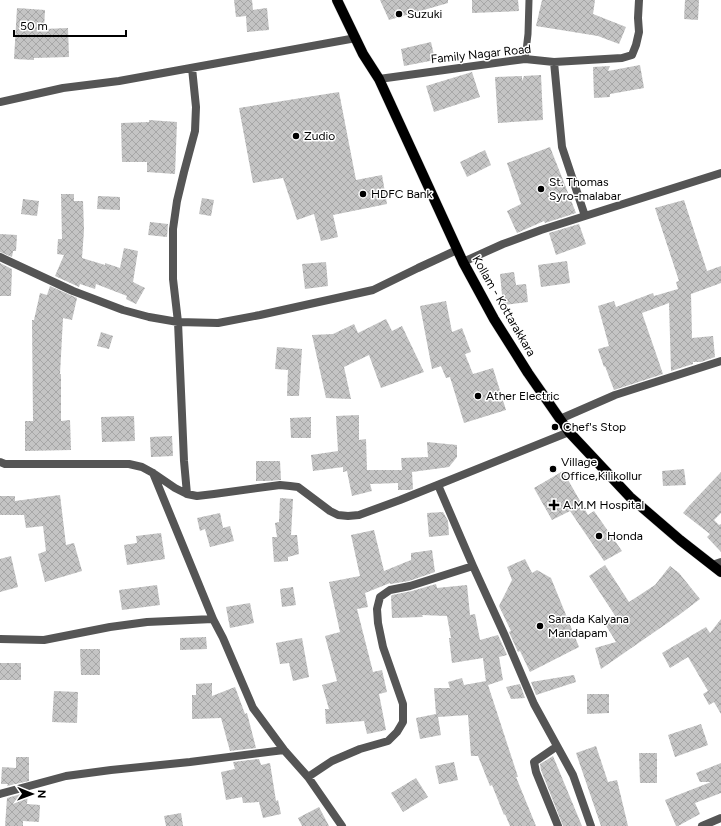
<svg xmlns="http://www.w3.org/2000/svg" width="721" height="826" font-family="Figtree,sans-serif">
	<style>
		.building { fill: url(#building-cross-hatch) }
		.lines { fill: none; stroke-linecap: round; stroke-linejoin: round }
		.primary-casing { stroke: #dbdbdb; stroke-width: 11 }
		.service { stroke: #555; stroke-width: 7 }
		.minor { stroke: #555; stroke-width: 8 }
		.primary { stroke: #000; stroke-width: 10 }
		.poi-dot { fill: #000; stroke: #fff; stroke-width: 1.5 }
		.labels { text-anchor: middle; stroke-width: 3; stroke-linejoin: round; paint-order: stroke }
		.poi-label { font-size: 12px; fill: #000; stroke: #fff; text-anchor: start }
		.street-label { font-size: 12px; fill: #000; stroke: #fff }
	</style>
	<defs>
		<pattern id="building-cross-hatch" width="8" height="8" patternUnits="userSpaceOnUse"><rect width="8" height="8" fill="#c4c4c4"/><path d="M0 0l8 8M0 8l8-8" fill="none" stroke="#a7a7a7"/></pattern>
	</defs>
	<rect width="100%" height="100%" fill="#fff"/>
	<path class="building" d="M234,0H252L253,10L267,8L269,30L247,32L246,16L236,17Z
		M380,0H448V3L389,20Z
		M472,0H518L519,11L472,13Z
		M542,0H595L593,14L626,27L619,44L598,36L536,26Z
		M685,0H699L698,20L684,19Z
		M17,8L45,10L44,29L68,28L69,57L34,58V60L14,59Z
		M431,42L435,60L404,66L401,49Z
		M640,65L644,88L610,94V97L594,98L593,67L610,66L608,71Z
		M472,72L480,97L434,112L426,86Z
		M541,75L543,120L498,123L495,77L522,76V81L524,76Z
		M339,92L356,180L382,175L387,204L333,215L338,237L321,241L314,214L297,220L283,178L253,183L239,108Z
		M149,120L177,122L175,174L147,172V162H122L121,123L149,122Z
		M550,147L576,213L545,223L544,221L517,233L507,211L521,204L507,163Z
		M485,150L491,165L467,177L460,162Z
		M61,194H74V201H83L84,230L82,258L105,265V263L120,268L124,248L138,251L133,282L145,288L136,304L126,299L127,296L96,284L95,289L80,284L79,287L55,276L64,255L57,254L58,239H62Z
		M98,196L120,197V210L97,209Z
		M202,198L214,200L211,216L199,214Z
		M23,199L39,201L37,216L21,214Z
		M684,200L707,271L721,266V283L691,294L692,338L713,336L715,357L701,362H693V364L671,371L669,303L642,313L663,374L614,390L605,366L604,367L598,349L609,346L598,306L614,301L616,307L653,293L654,296L678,289L676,282L679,281L655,208Z
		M150,222L168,224L167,237L148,235Z
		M579,224L586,244L556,255L549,233Z
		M0,234L17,235L16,251H13L12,257L0,252Z
		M567,261L570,283L541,287L538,265Z
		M326,262L328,286L305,289L302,264Z
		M0,263L12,269L11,296H0Z
		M514,272L516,285L526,284L528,302L503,305L500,274Z
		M50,286L77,298L72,320L63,318L60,374H61V421L70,420L71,450L25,451V421H33L32,320H34L40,293L47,295Z
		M446,301L452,332L462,328L471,352L465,354L473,374L493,368L506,410L464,423L450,377L446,378L441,366L432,369L420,306Z
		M386,319L392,331L402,326L424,372L381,388L369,355L344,367L351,399L326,398L312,335L333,334L354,324L358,333Z
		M101,332L113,336L109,349L97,346Z
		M277,347L302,349L299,396H287L288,370L275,369Z
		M359,415V440L366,439L367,470H402L401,458L428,457L427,442L457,445V457L449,467L412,472L413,489L410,490H398V483L370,484L372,491L352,496L347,471L343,472V467L313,471L311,455L338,451L336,416Z
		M134,416L135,441L102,442L101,417Z
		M311,417V438H291L290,418Z
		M172,436L173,456L151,457L150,437Z
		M256,461H280L281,480L268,481H256Z
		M684,469L686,485L663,486L662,471Z
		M563,471L588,515L594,511L622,551L604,561L570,511L552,520L534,488Z
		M721,472V513L714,520L719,525L721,524V552L707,537L710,534L683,513L688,507Z
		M60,495L66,545L74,543L82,571L45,582L38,554L46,551L43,526L26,528L24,515H0V496H15V501Z
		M280,498L293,499L291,535H297L299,554L288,557V561L274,562L272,537H277L275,523L279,522Z
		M443,512L448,521L449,535L429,537L427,513Z
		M220,513L223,528L230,526L234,541L210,547L205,529L200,531L197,518Z
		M374,530L384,571L411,560V553L432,550L435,572L409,581L390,584V583L365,593L368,607L357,609L373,672L382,670L387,692L379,694L386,730L367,734L364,721L326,724L325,709H329L322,685L337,681L325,636L340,632L329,582L360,576L351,535Z
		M161,533L165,559L127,565L124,545L137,543L136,536Z
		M11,556L18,587L0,592V559Z
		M525,559L532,573L537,570L551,578L579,647L530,672L520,651L518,652L509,632L511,631L499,606L512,580L507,567Z
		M605,565L629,602L655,585L670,566L679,573L700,599L679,615L601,669L595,648L616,642L605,624L616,617L589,576Z
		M436,584L437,588L467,585L470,615L475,614L480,640L498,635L507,655L499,657L503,680L488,685L518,777H516L536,826H510L505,814L504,815L492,785L490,786L478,756H471L468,715L438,717L441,735L420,739L416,718L436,714L434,688H450L448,682L462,678L464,685L486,681V682L483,658L452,663L449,638H451L447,616L422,615L423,617L392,618L391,596L392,595L412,591Z
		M157,585L160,605L122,610L119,590Z
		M293,587L296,605L282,607L280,589Z
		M250,603L254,623L230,628L226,607Z
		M721,619V714L714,702L709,705L703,694L708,691L688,657L670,668L662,653L706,627L710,633Z
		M206,637L207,649L180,650V638Z
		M302,638L309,677L293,681L289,663L280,664L276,643Z
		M80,649H100V675H81Z
		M0,663H21V680H0Z
		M574,675L576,682L536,695L531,682Z
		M212,683V696L235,687L245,714L247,713L256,748L230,751L221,718L192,719V695H196V684Z
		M520,684L525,698L511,699L506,687Z
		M54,691L78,692L77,723L52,722Z
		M587,694H609V713L587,714Z
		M701,724L708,745L675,757L668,735Z
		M596,746L608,782L617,780L628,826H601L576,753Z
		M639,753H657V783H640Z
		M553,756L582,826H563L541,770L540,764Z
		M16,757H29V781L7,786L8,784H1L2,767L16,768Z
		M259,759L261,765L270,763L276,801L278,800L281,814L263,818L259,802L243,803L242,797L226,800L221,772L235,769L233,762Z
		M454,762L458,780L439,784L435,766Z
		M721,763V793L695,803L700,814L678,826H676L665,800L711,782H700L696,773Z
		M416,778L428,797L403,812L391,793Z
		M28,792L27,804L40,805L39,822L23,821V826H5L7,798Z
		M319,807L329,826H302L298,818Z
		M181,813L183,826H166L164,816Z"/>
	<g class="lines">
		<defs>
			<path id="primary" d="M337,0L363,54L379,79L463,262L494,319L528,373L569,432L630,497L680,540L721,572"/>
		</defs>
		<use href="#primary" class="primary-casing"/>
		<path class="service" d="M525,59L528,34L529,0"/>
		<path class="minor" d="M379,79L525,59L554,62L622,58L632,55L636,45L639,32L638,18L639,0
			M0,102L63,88L119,81L356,38
			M585,216L721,173
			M0,257L73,291L123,310L149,317L178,322L218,323L260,315L373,290L418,268L457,250
			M463,262L503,244L541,230L585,216L562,147L554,62
			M560,419L615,395L721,361
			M0,462L5,464H129L142,467L153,473L175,488L187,494L197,496L214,494L280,485L290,486L298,487L330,511L338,515L348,516L359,515L400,500L569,432
			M153,473L213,619L223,638L253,708L284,750L308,777L342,826
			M438,485L473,566L505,636L534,704L573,775L591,826
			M187,494L184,461L178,322L173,279V229L177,201L184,172L195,131L196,107L192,68
			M712,565L721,562
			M0,639L44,640L110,627L147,622L213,619
			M553,749L534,762L536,772L558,826
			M308,777L332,761L360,749L388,741L397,732L403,722V704L383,647L378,623L377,609L380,597L390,590L410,586L473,566
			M0,794L66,776L111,770L190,762L284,750
			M702,826L721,818"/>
		<use href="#primary" class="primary"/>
	</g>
	<g class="poi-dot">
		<circle cx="399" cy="14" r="4"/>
		<circle cx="296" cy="136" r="4"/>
		<circle cx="541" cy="189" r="4"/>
		<circle cx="363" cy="194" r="4"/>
		<circle cx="478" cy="396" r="4"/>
		<circle cx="555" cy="427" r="4"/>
		<circle cx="553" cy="469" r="4"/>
		<path d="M552 499h4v4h4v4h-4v4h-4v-4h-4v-4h4z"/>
		<circle cx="599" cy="536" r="4"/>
		<circle cx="540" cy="626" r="4"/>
	</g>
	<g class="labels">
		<g class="poi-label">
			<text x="407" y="18">Suzuki</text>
			<text x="304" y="140">Zudio</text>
			<text x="549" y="186">St. Thomas<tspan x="549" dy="14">Syro-malabar</tspan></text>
			<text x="371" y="198">HDFC Bank</text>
			<text x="486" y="400">Ather Electric</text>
			<text x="563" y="431">Chef's Stop</text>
			<text x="561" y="466">Village<tspan x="561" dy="14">Office,Kilikollur</tspan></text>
			<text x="563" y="509">A.M.M Hospital</text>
			<text x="607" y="540">Honda</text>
			<text x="548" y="623">Sarada Kalyana<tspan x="548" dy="14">Mandapam</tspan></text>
		</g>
		<g class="street-label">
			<text transform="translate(481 54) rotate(-6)" y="4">Family Nagar Road</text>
			<text transform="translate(504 306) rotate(60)" y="4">Kollam - Kottarakkara</text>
		</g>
	</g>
	<g transform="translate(32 794) rotate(91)" stroke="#ffffff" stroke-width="3" paint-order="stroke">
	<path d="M0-3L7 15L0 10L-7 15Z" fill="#000000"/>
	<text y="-6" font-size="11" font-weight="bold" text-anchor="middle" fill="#000000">N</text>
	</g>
	<path d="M14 30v6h112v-6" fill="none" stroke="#000000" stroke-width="2"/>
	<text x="20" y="30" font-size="12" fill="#000000" stroke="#ffffff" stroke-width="3" paint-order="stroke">50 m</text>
</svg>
